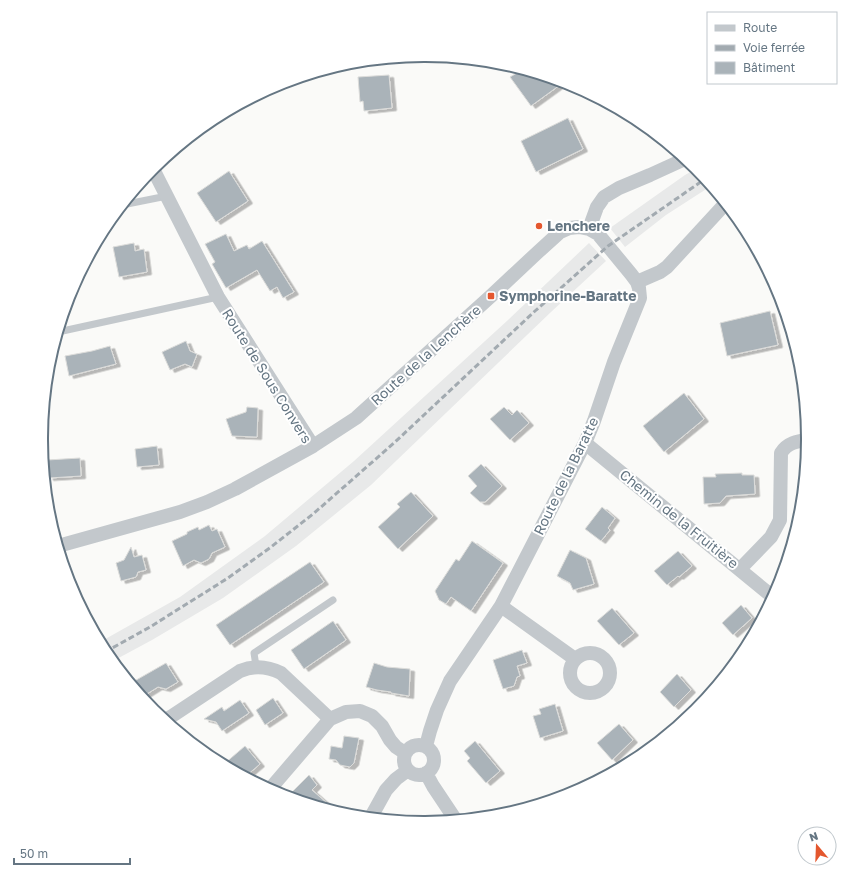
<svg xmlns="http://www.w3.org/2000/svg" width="849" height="878" font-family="'Golos Text',sans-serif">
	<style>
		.built { fill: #e8e9e9 }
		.building { fill: #aab3b9; stroke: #dcdcda; filter: url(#shadow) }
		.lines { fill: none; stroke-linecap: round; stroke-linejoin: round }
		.lane { stroke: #c3c8cc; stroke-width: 7 }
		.street { stroke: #c3c8cc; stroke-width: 14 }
		.rail { stroke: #a2aab0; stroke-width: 3; stroke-dasharray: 6 3; stroke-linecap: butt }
		.poi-dot { fill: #e4572e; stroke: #fff; stroke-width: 1.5 }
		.labels { text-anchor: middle; stroke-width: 4; stroke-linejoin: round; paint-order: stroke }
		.poi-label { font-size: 14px; font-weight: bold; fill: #657683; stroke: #fff; text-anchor: start }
		.street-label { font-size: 14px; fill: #657683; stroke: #fff }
		.rim { fill: none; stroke: #657683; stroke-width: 2 }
	</style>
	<defs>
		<filter id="shadow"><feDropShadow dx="4.5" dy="2.5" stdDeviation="0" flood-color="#0004"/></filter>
	</defs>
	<rect width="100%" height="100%" fill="#fafaf8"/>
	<path class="built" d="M696,169L711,186L666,215L625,247L610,228L685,175Z
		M589,243L606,261L551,312L371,485L296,546L223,598L152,640L113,661L106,652L100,642L180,597L265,536L354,461L508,320Z"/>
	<path class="building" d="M522,70L561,82H564L531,106L510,77Z
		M389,75L392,108L364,111L363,101L360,102L358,77Z
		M568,118L583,149L536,172L521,141Z
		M229,171L248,201L216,222L197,193Z
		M226,234L234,251L247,245L249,249L262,241L294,292L283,298L277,287L270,291L257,270L226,288L212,264L215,262L205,244Z
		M134,243L135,251L144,249L147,272L119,277L113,247Z
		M770,311L778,345L727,356L720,323Z
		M186,341L190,351L197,354L192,367L185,364L170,370L162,352Z
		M110,346L116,364L69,376L65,356L92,351Z
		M684,393L704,419L664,452L643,426Z
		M247,407L258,408L257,437L232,436L226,419L246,412Z
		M504,407L512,415L517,410L529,423L510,440L490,419Z
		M157,446L159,465L137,467L135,449Z
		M80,458L81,476L49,478L47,460Z
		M481,464L502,486L485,502H480L470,493L477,486L468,476Z
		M742,473V475H754L755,494L726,496L720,503L704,504L703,477H716L715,474Z
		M411,492L433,516L398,549L378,527L400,507L397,504Z
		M602,507L615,518L608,528L610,530L601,541L585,529Z
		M209,525L212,531L217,529L225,547L212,553L209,559L201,563L194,560L183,566L172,541L187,534V532L198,527L199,530Z
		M472,541L503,563L471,611L451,597L446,604L439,600L435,591L456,559L459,561Z
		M131,547L134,557L142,555L146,570L138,572L136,577L121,581L116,563L124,560Z
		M570,550L586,558L594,584L573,590L570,583L557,576Z
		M678,551L692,566L679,577L678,576L667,585L654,571Z
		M310,562L324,582L230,645L216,625Z
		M741,605L752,618L733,635L722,623Z
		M612,608L634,633L619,645L597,621Z
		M333,621L346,640L304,669L291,650Z
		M522,650L527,663L517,666L520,676L517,677L514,686L503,689L493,660Z
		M166,663L178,682L166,689L158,687L142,697L131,683Z
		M374,663L387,667L410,669L409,696L391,693V692L377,690L366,687Z
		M677,674L691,690L674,707L660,692Z
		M273,698L283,713L265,725L256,710Z
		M240,700L249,713L222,731L216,722L204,719L222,707L224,711Z
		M555,704L563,731L540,738L533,716L541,714L539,709Z
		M619,724L633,740L612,760L597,743Z
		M344,736L359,738L354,763L350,767L340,765L336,760L329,759L331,746L342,748Z
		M475,741L500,771L486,783L467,761L470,758L464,751Z
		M245,746L260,764L246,776L224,764Z
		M309,775L317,785L312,790L336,811L288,796Z"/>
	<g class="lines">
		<path class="lane" d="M122,205L167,196
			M58,332L218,297
			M256,666L254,653L333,600"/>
		<path class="street" d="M153,169L218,297L313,446
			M589,229L597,207L604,197L619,188L650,175L685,159
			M585,443L773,597
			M58,546L180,512L207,502L235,489L313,446L356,418L491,296L538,252L560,232L569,228L579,227L589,229L598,234L631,274L637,282
			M740,569L771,537L780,520L781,453C787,443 797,441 808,440
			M501,606L575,659
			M570 673a20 20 0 1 1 40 0a20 20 0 1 1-40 0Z
			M165,720L172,716L240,671C254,665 267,666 281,673L330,719
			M404 760a15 15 0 1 1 30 0a15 15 0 1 1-30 0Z
			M426,746L430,731L437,710L450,681L501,606L585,443L594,421L614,362L640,298L639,288L637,282L660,272L667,267L725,204
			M426,773L433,786L455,819
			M270,789L330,719L346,712L360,711L372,716L382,726L390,740L396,747L405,753
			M371,817L386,790L396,779L408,770"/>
		<path class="rail" d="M105,652L150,627L228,578L271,547L313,514L394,443L535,311L608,246L705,179"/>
	</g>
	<g class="poi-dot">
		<circle cx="539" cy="226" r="4"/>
		<rect x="487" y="292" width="8" height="8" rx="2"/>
	</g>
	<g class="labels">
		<g class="poi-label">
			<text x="547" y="231">Lenchere</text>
			<text x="499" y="301">Symphorine-Baratte</text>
		</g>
		<g class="street-label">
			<text transform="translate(426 355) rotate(-42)" y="5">Route de la Lenchère</text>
			<text transform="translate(267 376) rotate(58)" y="5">Route de Sous Convers</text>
			<text transform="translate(566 476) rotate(-64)" y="5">Route de la Baratte</text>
			<text transform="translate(679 519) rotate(39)" y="5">Chemin de la Fruitière</text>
		</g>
	</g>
	<path d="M0 0H849V878H0ZM424 62H425A376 376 0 0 1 801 438V440A376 376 0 0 1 425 816H424A376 376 0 0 1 48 440V438A376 376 0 0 1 424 62Z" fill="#fff" fill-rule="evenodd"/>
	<path class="rim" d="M424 62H425A376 376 0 0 1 801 438V440A376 376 0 0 1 425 816H424A376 376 0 0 1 48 440V438A376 376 0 0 1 424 62Z"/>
	<rect x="707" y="12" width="130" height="72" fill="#ffffff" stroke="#c1c8cd"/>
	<rect x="715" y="25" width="20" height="6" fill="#c3c8cc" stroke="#c1c8cd"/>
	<text x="743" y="32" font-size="12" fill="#657683">Route</text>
	<rect x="715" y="45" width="20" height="6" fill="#a2aab0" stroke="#c1c8cd"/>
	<text x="743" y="52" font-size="12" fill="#657683">Voie ferrée</text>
	<rect x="715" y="62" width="20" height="12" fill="#aab3b9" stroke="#c1c8cd"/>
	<text x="743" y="72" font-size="12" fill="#657683">Bâtiment</text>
	<g transform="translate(817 846) rotate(341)"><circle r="19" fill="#ffffff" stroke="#c1c8cd"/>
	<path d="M0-3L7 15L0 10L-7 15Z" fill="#e4572e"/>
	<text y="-6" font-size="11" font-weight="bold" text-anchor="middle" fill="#657683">N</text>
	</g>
	<path d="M14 858v6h116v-6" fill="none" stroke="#657683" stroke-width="2"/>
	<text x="20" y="858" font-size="12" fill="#657683" stroke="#ffffff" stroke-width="3" paint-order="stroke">50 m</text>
</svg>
